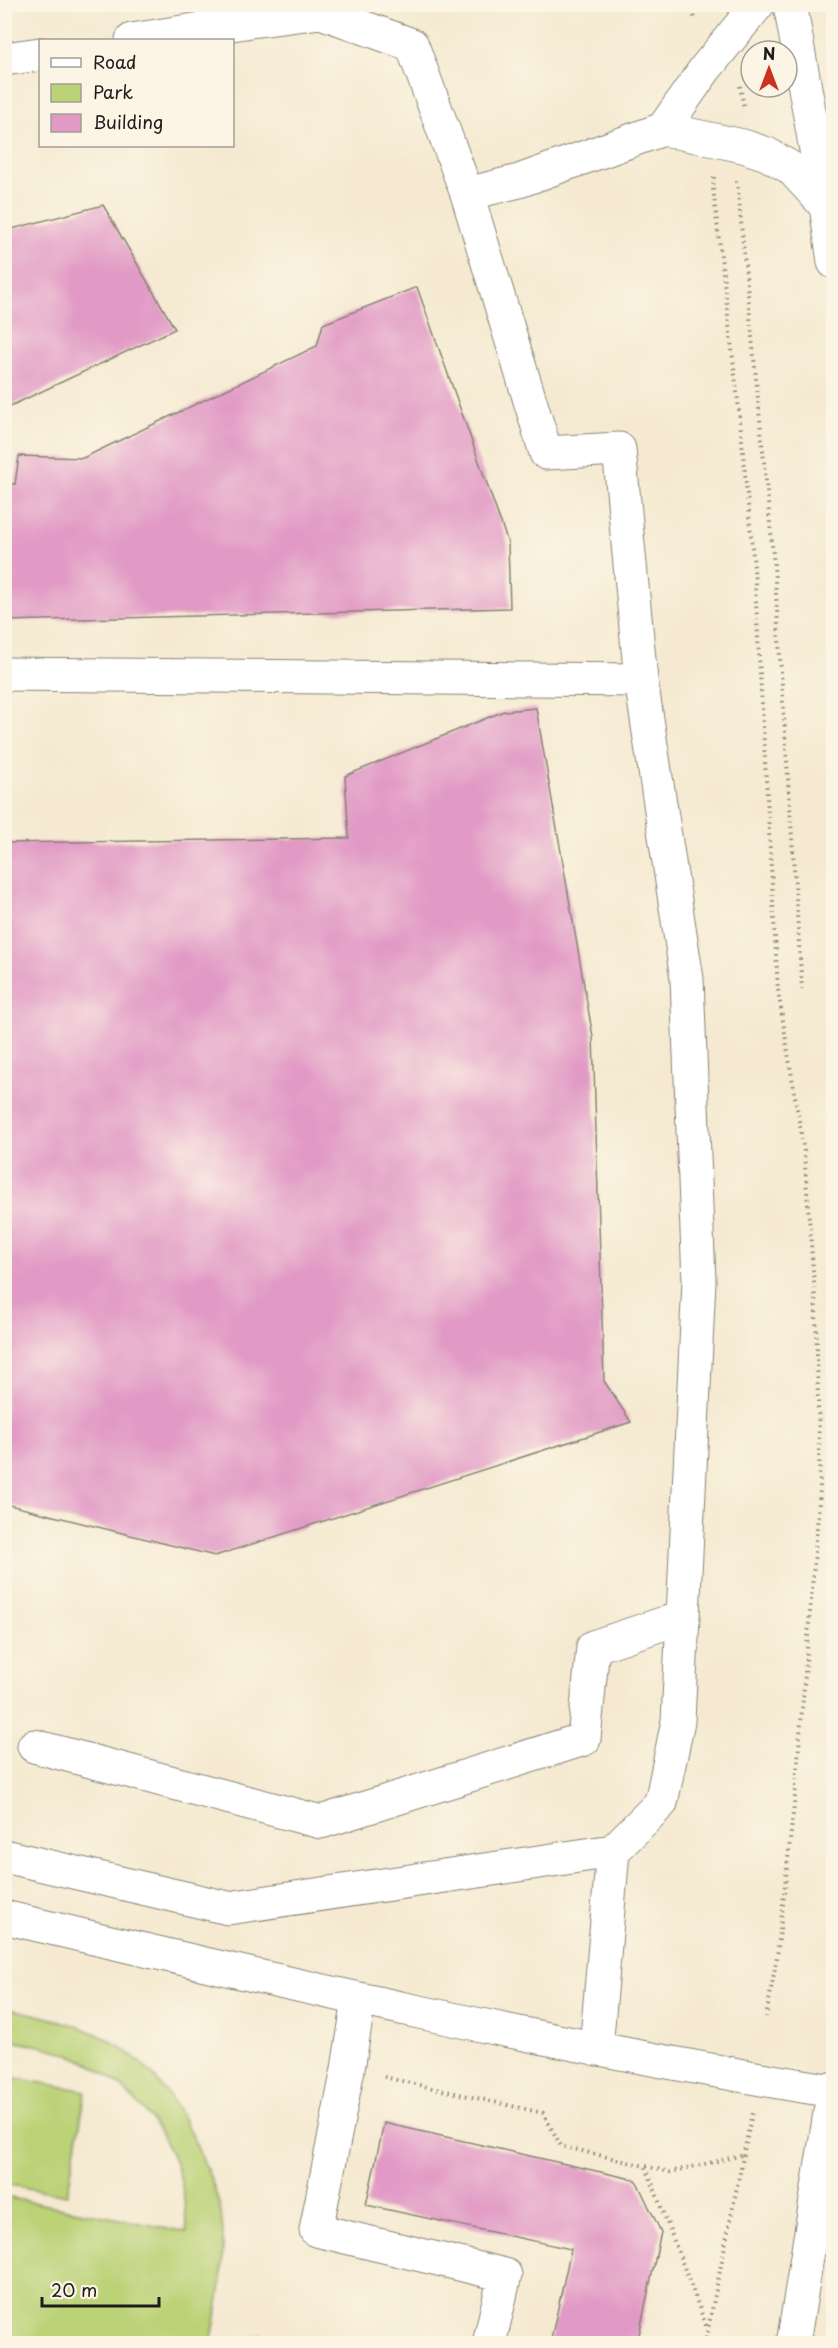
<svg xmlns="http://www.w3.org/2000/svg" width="838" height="2348" font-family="'Playpen Sans',sans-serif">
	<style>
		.green { fill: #bbd277; stroke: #6c774a; stroke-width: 1.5 }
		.building { fill: #e199c5 }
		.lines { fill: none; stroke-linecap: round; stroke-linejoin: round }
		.minor-casing { stroke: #888376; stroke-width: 35 }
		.major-casing { stroke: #888376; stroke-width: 35 }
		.path { stroke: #888376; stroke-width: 4; stroke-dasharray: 1.5 4.5; stroke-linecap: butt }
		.minor { stroke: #fff; stroke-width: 33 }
		.major { stroke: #fff; stroke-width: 33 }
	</style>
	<rect width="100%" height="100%" fill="#fcf5e5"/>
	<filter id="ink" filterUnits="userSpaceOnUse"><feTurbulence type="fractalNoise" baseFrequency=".0167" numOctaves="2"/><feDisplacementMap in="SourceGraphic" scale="12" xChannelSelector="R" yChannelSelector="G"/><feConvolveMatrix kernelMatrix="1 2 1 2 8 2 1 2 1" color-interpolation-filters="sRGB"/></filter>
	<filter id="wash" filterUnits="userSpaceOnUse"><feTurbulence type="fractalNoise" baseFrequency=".008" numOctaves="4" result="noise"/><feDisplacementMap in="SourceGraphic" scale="24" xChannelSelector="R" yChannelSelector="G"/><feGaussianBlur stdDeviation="1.35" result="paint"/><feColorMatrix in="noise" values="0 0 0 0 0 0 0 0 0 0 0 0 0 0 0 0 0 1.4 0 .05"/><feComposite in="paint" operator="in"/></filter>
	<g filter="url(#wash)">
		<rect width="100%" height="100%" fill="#f5ead1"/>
		<path class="green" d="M5,2009C20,2010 34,2014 49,2018C127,2036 165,2076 197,2147C207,2168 220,2198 222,2221C226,2262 219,2303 211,2343H5V2197L187,2232C185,2216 185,2197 181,2181C167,2131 128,2082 80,2059C56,2048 31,2044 5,2040Z
			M4,2076L86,2091L67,2195L5,2184Z"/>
		<g id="blocks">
			<path class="building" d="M103,205L175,329L4,409V231Z
				M417,287L508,543L510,608L4,621V484H15L19,456L83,458L317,346L323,324Z
				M536,708L593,1037L604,1381L631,1422L215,1556L5,1504V843L349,838L345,776L504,711Z
				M384,2123L636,2180L661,2232L637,2344H550L571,2249L366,2205Z
				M255,2335L289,2343V2344H253Z"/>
		</g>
	</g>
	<g filter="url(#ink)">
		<use href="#blocks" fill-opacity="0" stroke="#888376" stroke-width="1.5"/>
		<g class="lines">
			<defs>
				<path id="minor" d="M132,40L251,21L321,12L412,45L467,194L519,181L663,129L743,146L767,154L791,168L826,206
					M4,59L40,54
					M663,129L705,69L758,4
					M4,674L641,680
					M34,1746L321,1822L584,1739L593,1647L683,1617
					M4,1856L228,1908L613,1851L661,1803L678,1721L699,1281L687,979L641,680L619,449L546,453L467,194
					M4,1917C279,1982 554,2046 833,2091
					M359,2000L348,2069L316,2230L505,2275L489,2344
					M596,2049L613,1851"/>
				<path id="major" d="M790,4L826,206L834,262
					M793,2344L834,2088"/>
			</defs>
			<use href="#minor" class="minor-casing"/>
			<use href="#major" class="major-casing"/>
			<path class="path" d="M692,4L695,21
				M740,86L744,108
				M714,177L713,188L739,410L754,567L778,990L804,1152L816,1310L820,1490L795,1796L777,1957L766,2017
				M737,181L774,565L802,989
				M384,2077L543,2113L561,2146L670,2172L743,2155
				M646,2167L707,2328
				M705,2344L752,2113"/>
			<use href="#minor" class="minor"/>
			<use href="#major" class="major"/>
		</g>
	</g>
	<rect width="838" height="2348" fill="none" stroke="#fcf5e5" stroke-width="24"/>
	<rect x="39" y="39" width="195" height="108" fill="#fcf5e5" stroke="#a29e95" stroke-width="1.5"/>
	<rect x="51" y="58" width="30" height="9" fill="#ffffff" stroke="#a29e95" stroke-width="1.5"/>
	<text x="93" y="69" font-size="18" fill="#1c1c1c">Road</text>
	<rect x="51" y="84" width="30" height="18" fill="#bbd277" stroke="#a29e95" stroke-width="1.5"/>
	<text x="93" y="99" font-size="18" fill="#1c1c1c">Park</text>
	<rect x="51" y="114" width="30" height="18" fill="#e199c5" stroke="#a29e95" stroke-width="1.5"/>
	<text x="93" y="129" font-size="18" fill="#1c1c1c">Building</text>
	<g transform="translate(769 69)"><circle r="28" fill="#fcf5e5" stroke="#a29e95" stroke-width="1.5"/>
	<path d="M0-4.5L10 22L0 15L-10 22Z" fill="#c8321e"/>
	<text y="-9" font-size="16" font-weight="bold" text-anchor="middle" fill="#1c1c1c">N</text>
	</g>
	<path d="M42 2297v9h117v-9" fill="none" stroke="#1c1c1c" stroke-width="3"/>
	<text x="51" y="2297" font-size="18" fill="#1c1c1c" stroke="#fcf5e5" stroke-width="4.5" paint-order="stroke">20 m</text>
</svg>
